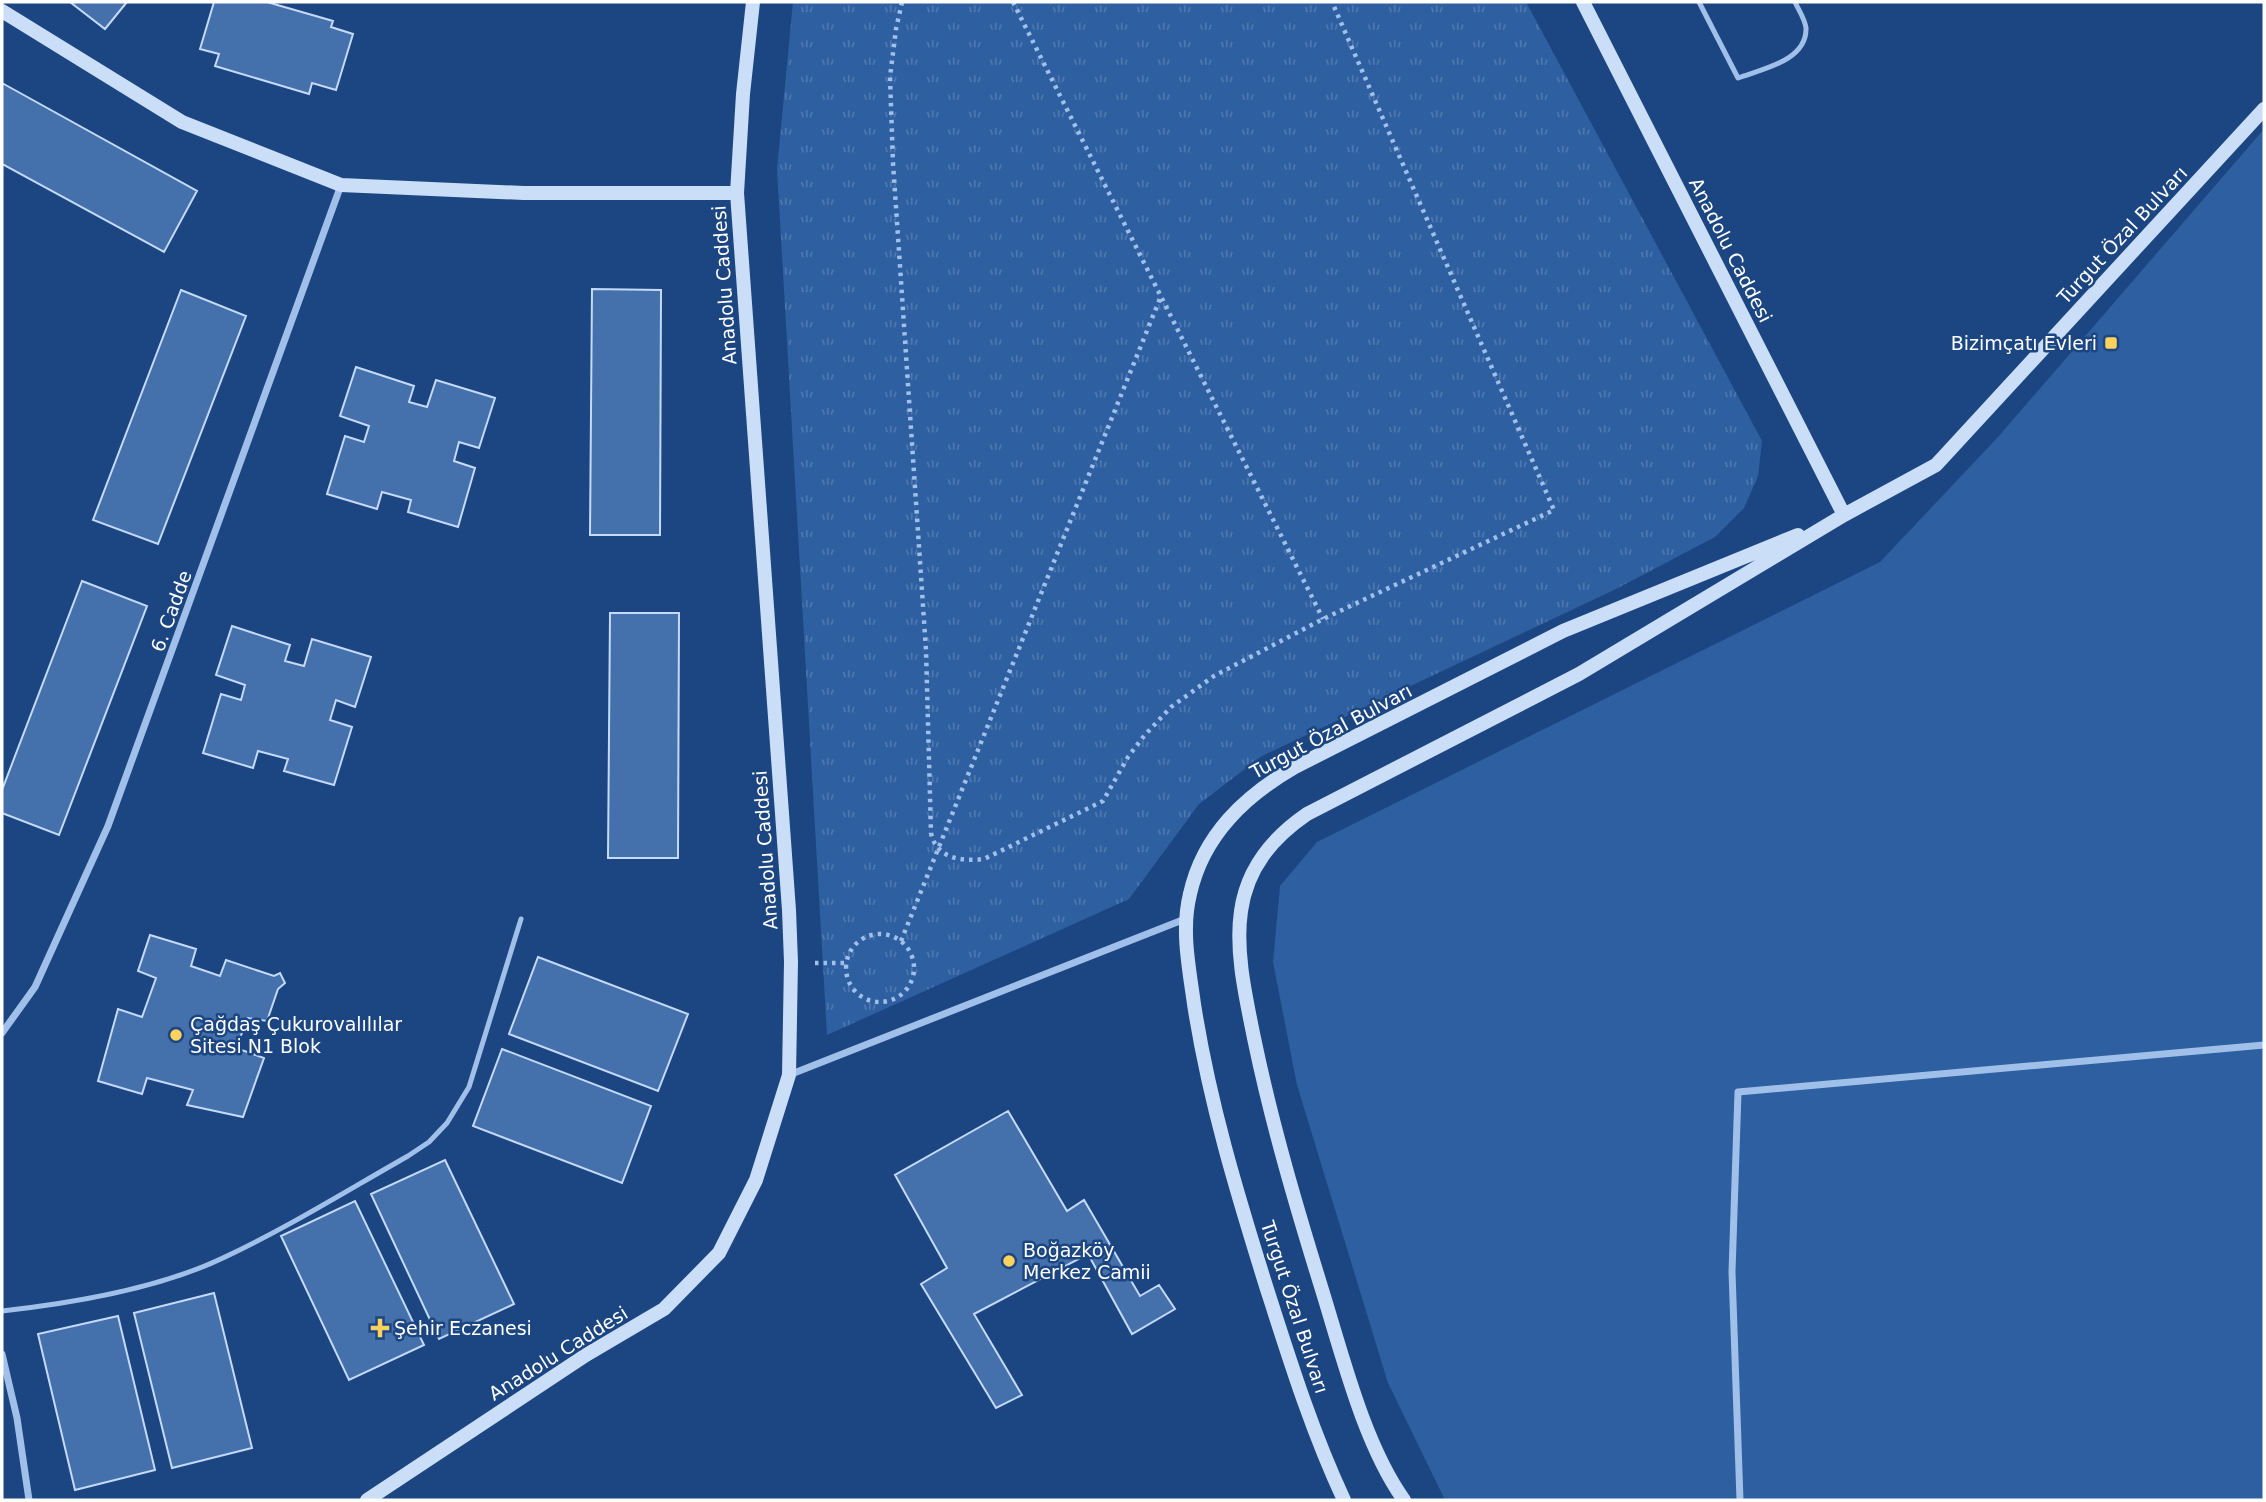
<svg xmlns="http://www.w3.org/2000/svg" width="2266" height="1502" font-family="'DejaVu Sans',sans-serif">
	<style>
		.grass { fill: #2e5fa1 }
		.park { fill: url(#park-tufts) }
		.building { fill: #4470ab; stroke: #c4daf8; stroke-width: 2 }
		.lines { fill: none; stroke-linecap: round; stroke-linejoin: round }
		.path { stroke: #a0c0ea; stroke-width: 4.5; stroke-dasharray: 3.5 5; stroke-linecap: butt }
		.lane { stroke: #a0c0ea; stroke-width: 5 }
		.street { stroke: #a0c0ea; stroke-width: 7 }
		.secondary { stroke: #cbdef8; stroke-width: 14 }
		.poi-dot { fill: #fcd25c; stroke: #1b4682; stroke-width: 2.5 }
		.labels { text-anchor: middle; stroke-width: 5; stroke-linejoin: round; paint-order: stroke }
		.street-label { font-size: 19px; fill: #fff; stroke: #1b4682 }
		.poi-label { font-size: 19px; fill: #fff; stroke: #1b4682; text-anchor: start }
	</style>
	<defs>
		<pattern id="park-tufts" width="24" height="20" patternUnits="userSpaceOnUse" patternTransform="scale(1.75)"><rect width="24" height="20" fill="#2e5fa1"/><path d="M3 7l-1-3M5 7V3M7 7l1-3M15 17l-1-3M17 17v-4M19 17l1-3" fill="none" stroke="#4d77af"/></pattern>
	</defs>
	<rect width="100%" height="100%" fill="#1b4682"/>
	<path class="grass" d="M2264,129V1500H1445L1388,1383L1297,1085L1273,962L1280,886L1317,842L1880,562L1998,437Z"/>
	<path class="park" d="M793,2H1526L1762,441L1758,476L1744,508L1715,537L1616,589L1262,756L1199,804L1129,899L827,1035L777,169Z"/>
	<path class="building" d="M70,2H127L105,29Z
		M214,2H267L333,21L331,27L353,34L336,90L312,83L309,94L215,66L219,54L200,49Z
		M2,83L197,191L164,252L2,164Z
		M592,289L661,290L660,535H590Z
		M181,290L246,316L158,544L93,520Z
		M356,367L414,386L409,402L427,407L436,380L495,398L479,448L459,442L454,461L475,468L458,527L408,512L411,500L382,492L377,509L327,494L345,436L364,442L369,426L340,416Z
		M82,581L147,606L59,835L2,813V790Z
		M610,613H679L678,858H608Z
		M232,626L290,645L285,661L304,666L312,639L371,657L355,707L336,700L330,720L352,727L334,785L284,771L288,759L258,751L253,768L203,753L221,694L241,700L245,685L216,675Z
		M150,935L196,949L191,966L220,976L226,960L274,976L280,973L285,983L278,989L267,1021L248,1018L236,1048L264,1058L243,1117L187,1105L193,1090L147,1078L142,1094L98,1081L118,1009L142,1017L156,978L138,971Z
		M538,957L688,1014L658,1091L509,1034Z
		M502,1049L651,1106L622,1183L473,1126Z
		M1008,1111L1067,1211L1084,1200L1140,1296L1159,1285L1175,1309L1132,1334L1088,1254L974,1314L1022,1395L996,1408L921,1284L947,1268L895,1175Z
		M445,1160L514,1304L439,1339L371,1194Z
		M355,1201L424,1345L349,1380L281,1236Z
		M214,1293L252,1448L172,1468L134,1313Z
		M118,1316L155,1470L75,1490L38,1334Z"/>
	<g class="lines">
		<path class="path" d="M902,2L896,29L890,77L893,163L926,650L931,833C936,858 961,862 984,859L1103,801L1128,757L1144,736L1171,707L1214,676L1323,619L1554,510L1332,2
			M1013,2L1323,619
			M846 968a34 34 0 1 1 68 0a34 34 0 1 1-68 0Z
			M901,941L1161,296
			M815,963H846"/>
		<path class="lane" d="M1699,2L1738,78C1762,69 1807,61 1806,28C1805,19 1798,9 1795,2
			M2,1311C74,1303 159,1289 225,1257C287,1228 348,1190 408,1156L429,1142L447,1123L469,1087L521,919"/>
		<path class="street" d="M2,1033L35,987L108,826L341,185
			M789,1075L1185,919
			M2,1354L17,1418L29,1500
			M1740,1500L1732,1272L1738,1092L2264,1045"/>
		<path class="secondary" d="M1583,2L1844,515
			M2,11L182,122L341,185L524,193H737
			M367,1500L586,1355L664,1309L719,1253L756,1180L789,1075L791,962L789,910L737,193L743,94L753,2
			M1344,1500C1312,1432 1289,1358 1266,1286C1237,1193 1209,1101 1194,1004C1189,967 1181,930 1190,894C1203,835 1245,796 1295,767L1563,631L1798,535
			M1404,1500C1365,1446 1343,1358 1323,1293C1297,1209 1272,1125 1254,1038C1246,998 1235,952 1241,911C1247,868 1272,838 1307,814L1579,674L1844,515L1936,465L2264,109"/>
	</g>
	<g class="poi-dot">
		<rect x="2104" y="336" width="14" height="14" rx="3.5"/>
		<circle cx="176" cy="1035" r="7"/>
		<circle cx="1009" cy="1261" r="7"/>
		<path d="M376.5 1317.5h7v7h7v7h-7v7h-7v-7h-7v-7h7z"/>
	</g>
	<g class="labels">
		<g class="street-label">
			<text transform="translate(2122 235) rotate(-47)" y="7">Turgut Özal Bulvarı</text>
			<text transform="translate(1731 250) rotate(63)" y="7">Anadolu Caddesi</text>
			<text transform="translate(724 285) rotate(-94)" y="7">Anadolu Caddesi</text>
			<text transform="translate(171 611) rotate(-70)" y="7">6. Cadde</text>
			<text transform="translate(1331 731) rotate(-28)" y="7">Turgut Özal Bulvarı</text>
			<text transform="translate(765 850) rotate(-94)" y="7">Anadolu Caddesi</text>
			<text transform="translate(1295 1307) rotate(72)" y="7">Turgut Özal Bulvarı</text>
			<text transform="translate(558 1353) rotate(-32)" y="7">Anadolu Caddesi</text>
		</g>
		<g class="poi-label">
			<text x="2097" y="350" text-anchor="end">Bizimçatı Evleri</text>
			<text x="190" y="1031">Çağdaş Çukurovalılılar<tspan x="190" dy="22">Sitesi N1 Blok</tspan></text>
			<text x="1023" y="1257">Boğazköy<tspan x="1023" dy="22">Merkez Camii</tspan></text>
			<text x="394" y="1335">Şehir Eczanesi</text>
		</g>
	</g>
	<rect width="2266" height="1502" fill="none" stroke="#ffffff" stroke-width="7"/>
</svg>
